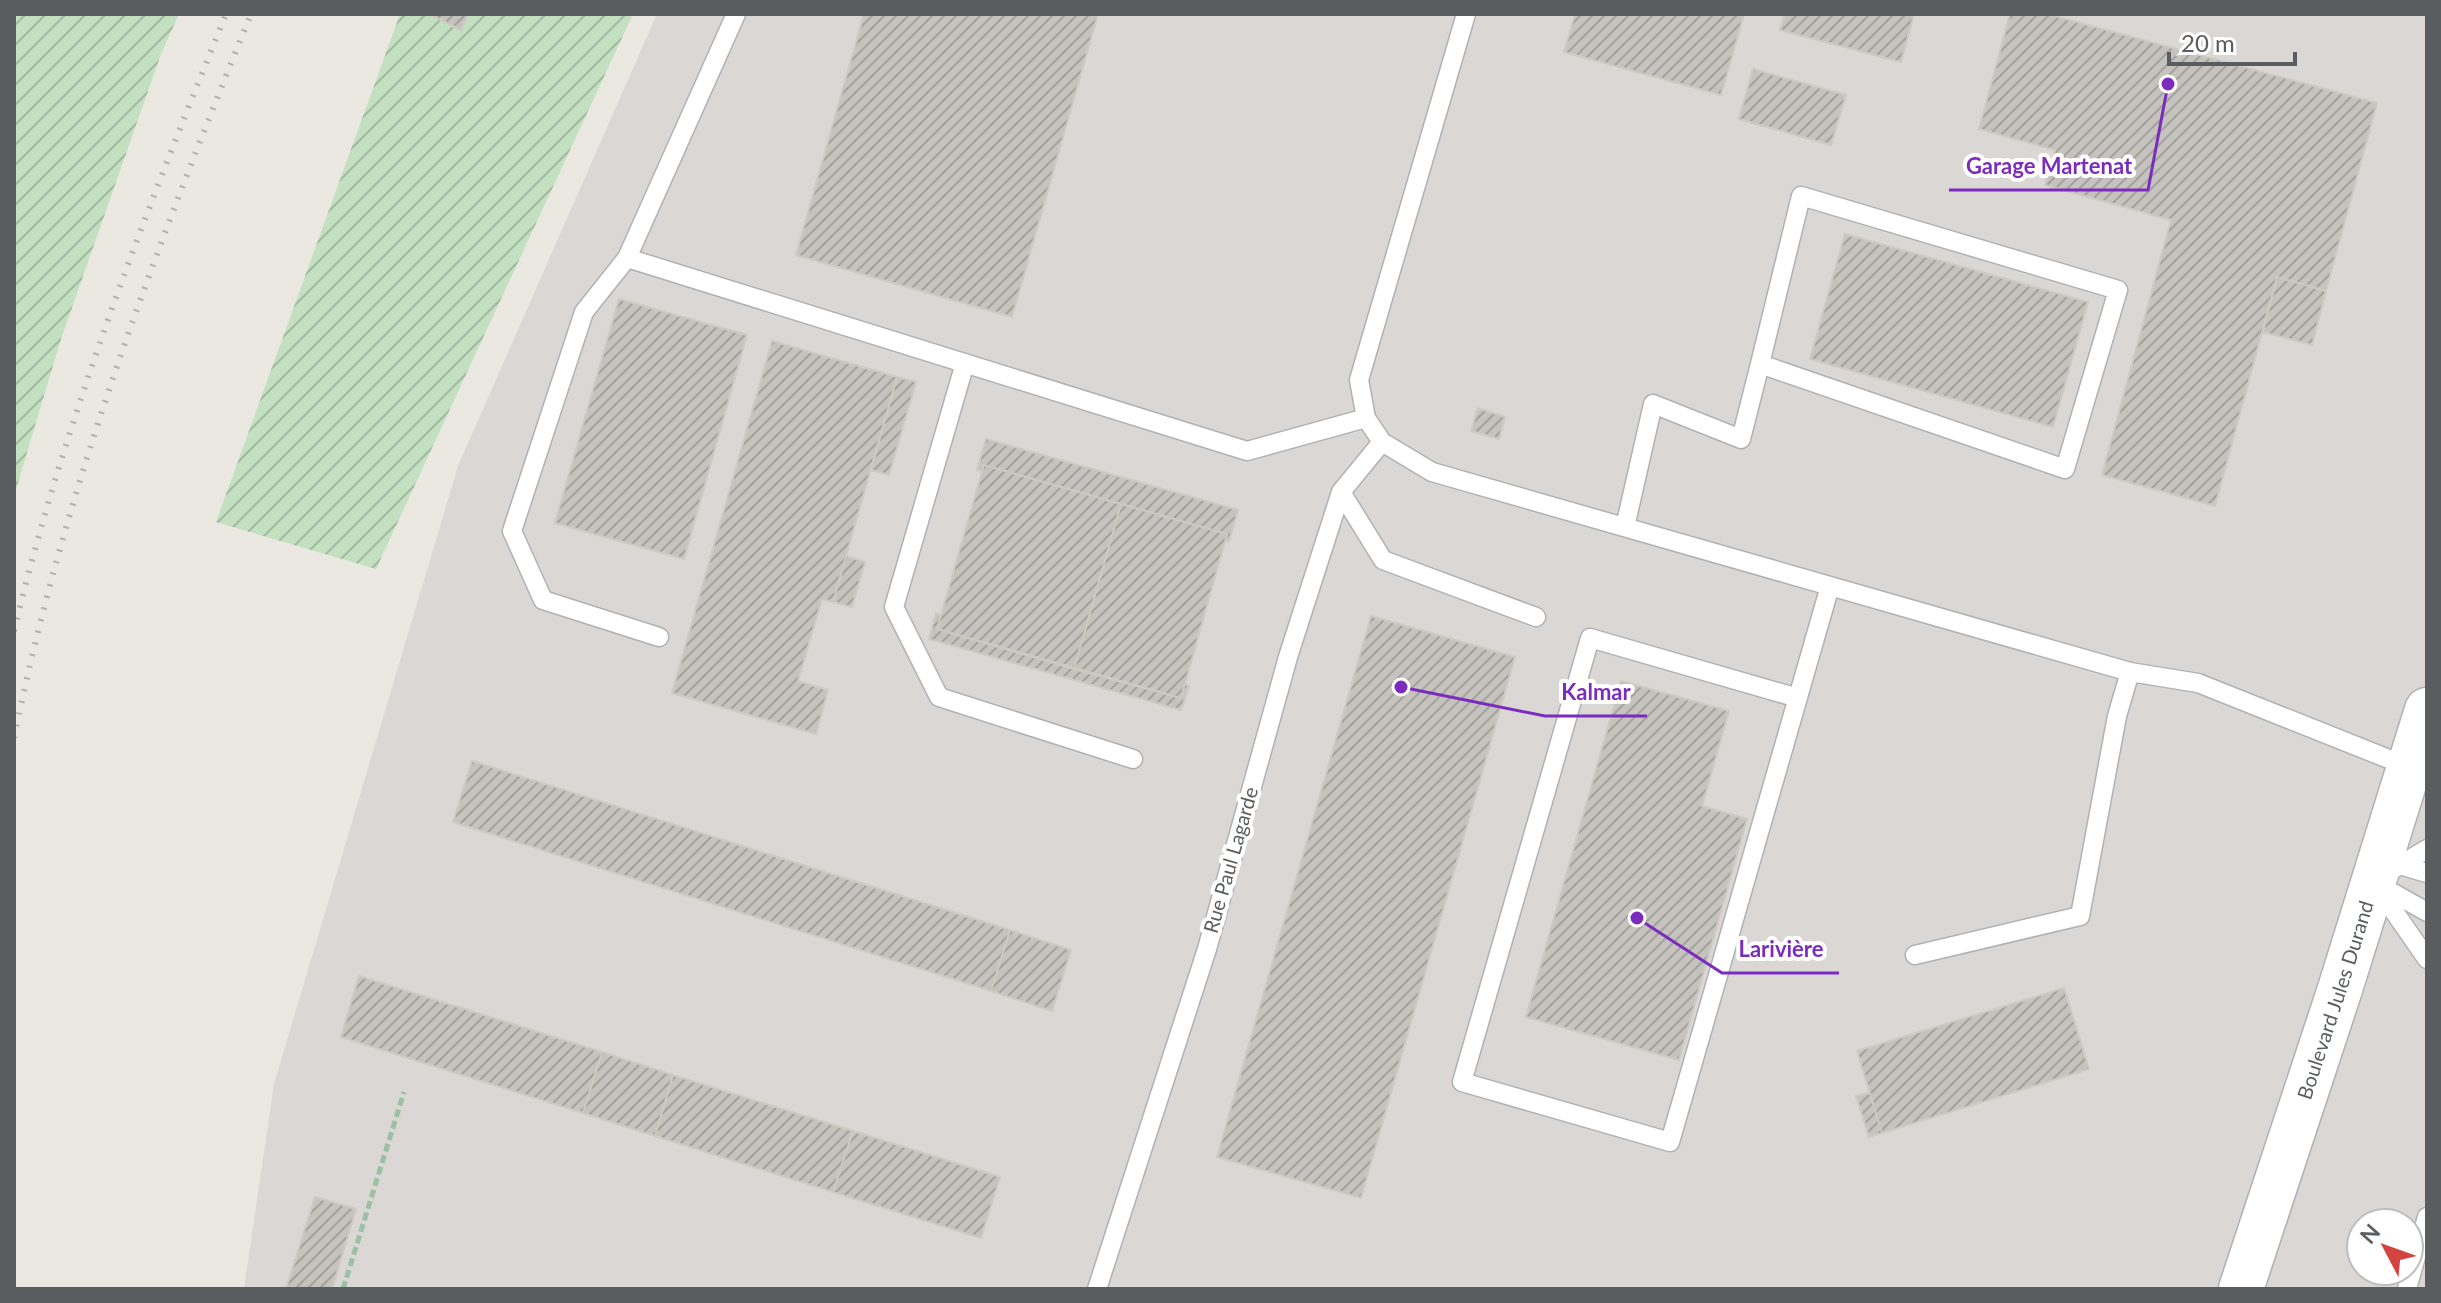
<svg xmlns="http://www.w3.org/2000/svg" width="2441" height="1303" font-family="Lato,sans-serif">
	<style>
		.industrial { fill: #dad7d4; fill-rule: evenodd }
		.garden { fill: url(#garden-furrows) }
		.building { fill: url(#building-hatch); stroke: #cfcac1; stroke-width: 2 }
		.lines { fill: none; stroke-linecap: round; stroke-linejoin: round }
		.service-casing { stroke: #afb2b5; stroke-width: 21 }
		.secondary-casing { stroke: #aeb1b5; stroke-width: 47 }
		.path { stroke: #9bc0a3; stroke-width: 5; stroke-dasharray: 8 4; stroke-linecap: butt }
		.service { stroke: #fff; stroke-width: 18 }
		.secondary { stroke: #fff; stroke-width: 44 }
		.rail { stroke: #b0b1b1; stroke-width: 6; stroke-dasharray: 2 10; stroke-linecap: butt }
		.labels { text-anchor: middle; stroke-width: 8; stroke-linejoin: round; paint-order: stroke }
		.street-label { font-size: 20px; fill: #5a5d60; stroke: #fff }
		.leader { fill: none; stroke: #7b2cbf; stroke-width: 3 }
		.callout-dot { fill: #7b2cbf; stroke: #fff; stroke-width: 3 }
		.callout-label { font-size: 22px; text-anchor: middle; font-weight: bold; fill: #7b2cbf; stroke: #fff; stroke-width: 8; stroke-linejoin: round; paint-order: stroke }
	</style>
	<defs>
		<pattern id="garden-furrows" width="10" height="10" patternUnits="userSpaceOnUse" patternTransform="scale(2)"><rect width="10" height="10" fill="#c3e0c1"/><path d="M-1 1l2-2M0 10L10 0M9 11l2-2" fill="none" stroke="#a1b9a0"/></pattern>
		<pattern id="building-hatch" width="6" height="6" patternUnits="userSpaceOnUse" patternTransform="scale(2)"><rect width="6" height="6" fill="#c6c3be"/><path d="M-1 1l2-2M0 6l6-6M5 7l2-2" fill="none" stroke="#a4a29e"/></pattern>
	</defs>
	<rect width="100%" height="100%" fill="#ebe8e2"/>
	<path class="industrial" d="M657,14H2427V1289H244L274,1084L458,466ZM2361,1223H2409V1271H2361Z"/>
	<path class="garden" d="M14,14H179L161,54L61,339L14,496Z
		M400,14H633L376,569L216,522Z"/>
	<path class="building" d="M429,14H468L461,30Z
		M864,14H1098L1012,317L796,255Z
		M1575,14H1744L1721,95L1564,52Z
		M1785,14H1914L1901,62L1780,30Z
		M2010,14H2047L2377,103L2326,291L2277,277L2215,506L2102,475L2171,220L2045,185L2055,150L1979,129Z
		M1753,69L1846,95L1831,145L1739,119Z
		M1845,234L2088,302L2053,427L1810,359Z
		M2277,277L2326,291L2312,345L2263,332Z
		M619,299L747,335L684,559L555,523Z
		M772,341L897,377L833,602L822,599L798,681L828,690L816,734L672,693Z
		M897,377L916,382L889,475L871,470Z
		M1478,408L1505,417L1499,439L1471,431Z
		M986,439L1238,510L1229,541L1226,540L1227,534L984,465L982,471L977,470Z
		M984,465L1121,504L1074,669L937,629Z
		M1121,504L1227,534L1181,698L1074,669Z
		M846,556L865,562L852,607L833,602Z
		M936,613L941,615L937,629L1181,698L1185,684L1189,686L1181,710L929,639Z
		M1371,616L1515,657L1361,1198L1217,1157Z
		M1621,681L1729,711L1702,806L1747,819L1679,1060L1526,1017Z
		M472,761L1010,930L991,991L453,822Z
		M1010,930L1071,950L1052,1011L991,991Z
		M359,976L602,1052L583,1113L341,1037Z
		M2064,988L2089,1069L1882,1133L1857,1051Z
		M602,1052L673,1075L655,1136L583,1113Z
		M673,1075L853,1131L833,1192L655,1136Z
		M1870,1093L1882,1133L1869,1137L1856,1096Z
		M853,1131L1000,1177L981,1238L833,1192Z
		M315,1197L356,1209L332,1289H286Z"/>
	<g class="lines">
		<defs>
			<path id="service" d="M736,14L627,258L1247,451L1366,418
				M1466,14L1359,380L1366,418L1382,442L1432,472L2130,672L2198,683L2409,767
				M627,258L584,312L512,531L543,600L659,637
				M965,363L894,607L939,697L1133,759
				M1341,492L1383,560L1536,617
				M1625,527L1653,404L1741,439L1760,364L2065,469L2118,290L1801,196L1760,364
				M1798,698L1590,638L1462,1082L1670,1142L1830,586
				M2400,865L2427,873
				M2382,876L2427,849
				M2379,885L2427,912
				M2377,887L2427,959
				M1915,955L2080,916L2117,716L2130,672
				M1097,1289L1207,949L1288,657L1341,492L1382,442
				M2407,1289L2427,1217"/>
			<g id="secondary">
				<path id="s1" d="M2241,1289L2340,989L2427,710"/>
			</g>
		</defs>
		<use href="#service" class="service-casing"/>
		<use href="#secondary" class="secondary-casing"/>
		<path class="path" d="M343,1289L404,1092"/>
		<use href="#service" class="service"/>
		<use href="#secondary" class="secondary"/>
		<path class="rail" d="M14,631C65,419 144,216 226,14
			M14,738C65,487 155,250 251,14"/>
	</g>
	<g class="labels">
		<g class="street-label">
			<text transform="translate(1231 860) rotate(-74)" y="7">Rue Paul Lagarde</text>
			<text dy="7" stroke="none"><textPath href="#s1" startOffset="304">Boulevard Jules Durand</textPath></text>
		</g>
	</g>
	<path class="leader" d="M2168 84L2148 190H1949M1401 687L1545 716H1647M1637 918L1722 973H1839"/>
	<g class="callout-dot">
		<circle cx="2168" cy="84" r="8"/>
		<circle cx="1401" cy="687" r="8"/>
		<circle cx="1637" cy="918" r="8"/>
	</g>
	<g class="callout-label">
		<text x="2049" y="174">Garage Martenat</text>
		<text x="1596" y="700">Kalmar</text>
		<text x="1781" y="957">Larivière</text>
	</g>
	<rect width="2441" height="1303" fill="none" stroke="#5a5d60" stroke-width="32"/>
	<g transform="translate(2385 1247) rotate(311)"><circle r="38" fill="#ffffff" stroke="#bdbebf" stroke-width="2"/>
	<path d="M0-6L14 30L0 20L-14 30Z" fill="#d24341"/>
	<text y="-12" font-size="22" font-weight="bold" text-anchor="middle" fill="#5a5d60">N</text>
	</g>
	<path d="M2169 52v12h126v-12" fill="none" stroke="#5a5d60" stroke-width="4"/>
	<text x="2181" y="52" font-size="24" fill="#5a5d60" stroke="#ffffff" stroke-width="6" paint-order="stroke">20 m</text>
</svg>
